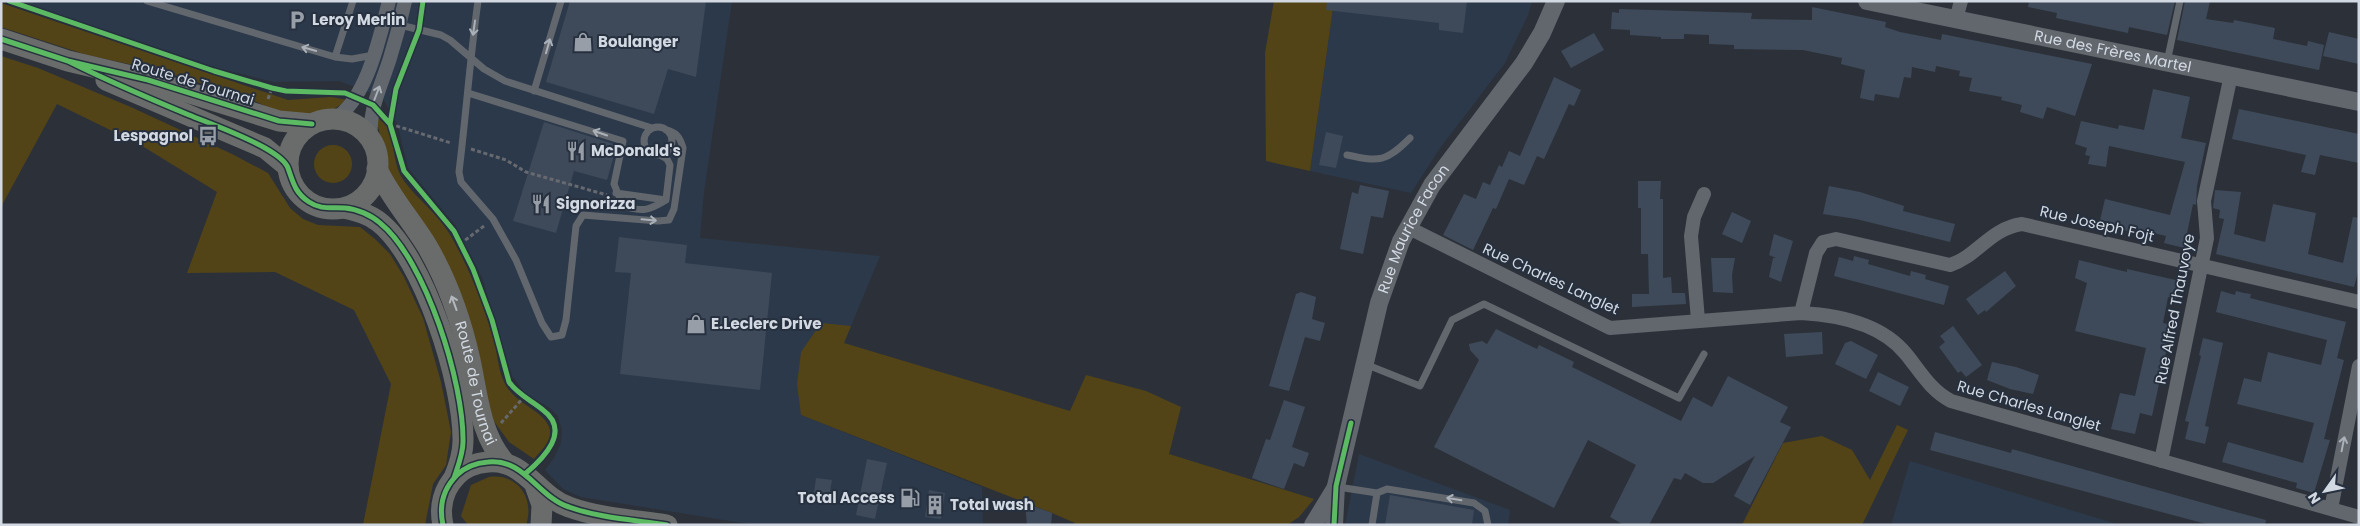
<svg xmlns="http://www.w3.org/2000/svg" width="2360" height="526" font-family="Poppins,sans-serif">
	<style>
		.built { fill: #2c394a }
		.green { fill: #534417 }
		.building { fill: #3e4a5a }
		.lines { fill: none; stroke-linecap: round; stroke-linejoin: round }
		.path { stroke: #666a70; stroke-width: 3; stroke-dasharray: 4 2.5; stroke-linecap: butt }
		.service { stroke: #62676e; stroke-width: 7 }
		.minor { stroke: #62676e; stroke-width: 14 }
		.tertiary { stroke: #62676e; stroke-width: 18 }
		.primary { stroke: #6a6c6b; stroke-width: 21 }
		.cycleway-casing { stroke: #26303f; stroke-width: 8 }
		.cycleway { stroke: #5cba63; stroke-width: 5 }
		.oneway { stroke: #abb1b9 }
		.oneway2 { stroke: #b3b8be }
		.labels { text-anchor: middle; stroke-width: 4; stroke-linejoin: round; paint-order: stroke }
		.poi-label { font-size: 15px; font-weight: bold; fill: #d2d9e2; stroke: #26303f; text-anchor: start }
		.street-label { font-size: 15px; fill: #d2d9e2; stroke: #26303f }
	</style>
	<rect width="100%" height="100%" fill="#2c3139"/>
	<path class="built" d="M18,1H732L704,192L700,238L880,256L844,343L801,415L982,487L983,525H755L581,497L563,489L545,470L554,458L561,443L562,430L558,416L550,408L526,394L512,376L482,277L455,225L408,168L397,123L382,97L339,81L274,82L217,68Z
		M1334,1H1532L1528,15L1505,63L1440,148L1411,193L1310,171Z
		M1359,454L1510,510L1508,525H1345Z
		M1910,461L2120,525H1891Z"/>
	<path class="green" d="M1274,1H1334L1310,171L1266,161L1265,53Z
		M1,3L288,100L331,97L348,100L331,111L309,116L283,114L246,97L161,71L87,55L1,27Z
		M1,56L38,68L133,108L232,154L268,173L290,208L303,219L318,225L360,227L375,239L390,254L404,277L423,318L441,382L451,432L446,465L433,484L425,525H363L391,384L354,310L275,272L187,273L217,192L139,144L57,104L1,207Z
		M376,116C379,119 384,123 387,127C395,144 393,166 404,181C417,199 437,213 449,233C468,265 484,305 494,342C498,355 498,370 504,382C514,404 543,410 549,427C554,439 541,451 534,459L509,442L493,420L479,374L390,186Z
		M314 164a19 19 0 1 1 38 0a19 19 0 1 1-38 0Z
		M821,323L851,326L844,343L1070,411L1086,375L1146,391L1181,407L1169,454L1314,499L1299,517L1287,525H1075V523L1052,513L801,415L797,384L801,352Z
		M1897,425L1908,430L1862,525H1742L1783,443L1822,436L1852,450L1870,480Z
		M489,477C518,473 535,499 526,525H468L461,516L471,485Z"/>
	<path class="building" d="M570,1H706L696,77L668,69L654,114L546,82Z
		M1327,1H1467L1463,33L1439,30V23L1326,10Z
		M2029,1H2175L2167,35L2129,27L2128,33L2056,18L2057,13L2028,7Z
		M2185,1H2210L2206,19L2233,23L2234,20L2275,28L2273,39L2307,46L2308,41L2324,45L2319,70L2177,40Z
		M1812,7L1886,22L1885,27L1900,32L1941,40L1942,34L2092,64L2075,116L2047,107L2043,119L2020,112L2022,105L2001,100L2002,97L1969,91L1972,78L1959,76L1960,71L1936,66L1935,72L1912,67L1911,78L1904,77L1899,98L1875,94L1874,101L1860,98L1865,70L1841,64L1842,58L1803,50L1734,49V45L1709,44V35L1684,34V39H1661V37L1630,35V30L1611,29L1612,12L1619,13V9L1752,13L1751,19L1812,20Z
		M2329,32L2359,39V64L2323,56Z
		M1594,33L1604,50L1571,68L1561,51Z
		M1554,77L1581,90L1574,106L1569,104L1544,159L1537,156L1524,185L1509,179L1496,209L1493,208L1473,250L1443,235L1464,194L1476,199L1483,182L1490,185L1499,165L1502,167L1509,151L1520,156Z
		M2153,89L2190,97L2181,138L2206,143L2197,186L2196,205L2193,204L2184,248L2164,243L2166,236L2129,227L2128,231L2113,227L2114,223L2100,220L2105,199L2170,215L2185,162L2109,146L2106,167L2088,164L2090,156L2085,155L2087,148L2075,144L2081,121L2118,129L2119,125L2144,130Z
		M2239,109L2359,134V163L2320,155L2315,175L2301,172L2306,155L2232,139Z
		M544,122L617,145L607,180L574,171L556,233L513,221Z
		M1326,132L1343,136L1336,168L1319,165Z
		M1638,181H1661L1660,199H1663V278L1671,277L1672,293H1685L1686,304L1632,307V294H1649L1648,254H1641V208H1638Z
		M1360,185L1389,191L1383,218L1371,216L1363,254L1340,249L1352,192L1358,194Z
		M1829,186L1860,192L1904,206L1903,211L1955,224L1950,242L1856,219L1823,214Z
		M2215,190L2241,192L2234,234L2265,242L2273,204L2316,213L2308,254L2343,263L2353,217L2359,218V268L2354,287L2216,254L2224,219L2219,218L2220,210L2213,208Z
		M1732,212L1751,221L1742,243L1722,234Z
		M1774,234L1793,241L1781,282L1769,277L1773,258H1776L1769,255Z
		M619,237L687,245L685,263L772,273L760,390L620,374L631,273L615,272Z
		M1854,256L1869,260L1868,264L1910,276L1911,271L1926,275L1925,279L1949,286L1944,305L1834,276L1839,257L1853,261Z
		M1711,258H1735L1732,275L1733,293L1713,292Z
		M2079,260L2127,272V269L2180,281L2176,299L2168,297L2163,323L2172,325L2152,416L2140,413L2135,434L2111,429L2120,393L2135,396L2146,348L2075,331L2087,283L2075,278Z
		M2005,271L2016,286L1986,312L1985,310L1978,315L1966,299Z
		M2221,291L2235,295L2236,291L2244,293L2251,294L2250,298L2346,322L2337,358L2344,360L2324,439L2330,440L2314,493L2296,488L2297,483L2222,462L2228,442L2303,463L2314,423L2237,404L2244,378L2261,382L2268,352L2321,365L2327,340L2216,312Z
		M1301,292L1316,297L1312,319L1325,323L1320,341L1305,337L1289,391L1269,386L1296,294Z
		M1953,326L1982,365L1966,377L1961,371L1958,373L1939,347L1945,342L1940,336Z
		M1496,329L1537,349L1539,345L1574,362L1572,367L1681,421L1693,397L1712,407L1728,376L1788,407L1780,422L1791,427L1750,505L1734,496L1755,456L1713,483H1703L1685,473L1681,480L1674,478L1649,525H1624L1610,517L1636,465L1588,440L1554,508L1434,447L1479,360L1470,350L1469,344L1482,341L1487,344Z
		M1822,332L1823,354L1786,357L1784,334Z
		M2203,338L2223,343L2205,426L2209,427L2205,444L2185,439L2189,422L2185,421L2201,356L2199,355Z
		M1851,341L1878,355L1866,379L1835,364L1845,343Z
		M1992,362L2016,367L2039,375L2033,394L2010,389L1987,380Z
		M1878,372L1909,387L1900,406L1869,391Z
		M1284,400L1305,407L1292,447L1309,453L1304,467L1294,463L1284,489L1252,478L1266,439L1270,440Z
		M1935,432L2011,453L2012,449L2232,511L2266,520L2265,525H2210L1930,450Z
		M867,459L887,463L875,519L856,515Z
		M816,478L832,480L828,502L813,500Z
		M929,490L945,493L941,519L925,517Z
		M1390,495L1474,510L1472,525H1385Z
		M1025,503L1052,513L1051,525H1027Z"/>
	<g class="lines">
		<path class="path" d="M268,99L272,88
			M390,124L451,143
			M471,149L506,160L526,172L607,195
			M460,244L484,226
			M501,423L524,397"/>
		<path class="service" d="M147,1L335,57L352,59L374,55
			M478,1C470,58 466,115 459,172L461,182L493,219L516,260L542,323L551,337L562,335L566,320L576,226L583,215L658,221L669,220L674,209L683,148C680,137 677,133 666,130
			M400,25L441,35L450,40L484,69L505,81L652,128
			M335,57L353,1
			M2167,62L2180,1
			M534,91L561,1
			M468,93L623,141L614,184L623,206C643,212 648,211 666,200L670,165L667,159L660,155
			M644 141a14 14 0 1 1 28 0a14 14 0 1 1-28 0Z
			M1347,155C1380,162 1386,162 1410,138
			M616,193L666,200
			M1365,364L1420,386L1452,320L1484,304L1679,398L1704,354
			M1338,487L1377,493L1372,525
			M1377,493L1387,489L1474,503L1485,511L1488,525"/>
		<path class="minor" d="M1956,19L1961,1
			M334,119C367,100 380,36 389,1
			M371,140C368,110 381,87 390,58C396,39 401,20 405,1
			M1407,227L1610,328L1801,313C1838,315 1881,323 1906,354C1920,371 1930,390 1951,401L2359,517
			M1801,313L1816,253L1823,242L1836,239L1950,265C1978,256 1989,229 2022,224L2359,302
			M1698,320L1691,236L1694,217L1704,194
			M2161,461L2207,238L2204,201L2231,75
			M2331,509L2359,366"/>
		<g class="tertiary">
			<path id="s1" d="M1867,1L2359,102"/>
			<path d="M1313,525L1335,489"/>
			<path id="s2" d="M1334,525L1336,486L1379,303L1401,241L1432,185L1524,63L1542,33L1556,1"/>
		</g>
		<g class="primary">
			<path d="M1,39L68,61L148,80L279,121L312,124"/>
			<path d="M106,80L265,148L288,167"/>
			<circle cx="333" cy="164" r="45"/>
			<path id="s3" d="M377,169C391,198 411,220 427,246C448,282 461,320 470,360C478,397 480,435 506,464"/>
			<path d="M344,208C357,211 369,214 379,222C424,257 464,385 463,441C463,454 459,466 454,478"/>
			<path d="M535,485L542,505L541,525"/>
			<path d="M443,525C439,507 443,489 457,475C465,467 476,463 488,462C524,458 538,497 569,507C599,518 635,520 667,525"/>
		</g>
		<defs>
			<path id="cycleway" d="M9,1L214,71L272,88L286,91L345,93L373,105L390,124L404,171L454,231L473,269L492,320L509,382C518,395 531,400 543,410C571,431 544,458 525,474
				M1,39L68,61L148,80L279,121L312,124
				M68,61C108,81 148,98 189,115C214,125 242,135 265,148C272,152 285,160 288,168C293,182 295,193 309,202C321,210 331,207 345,208C357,209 371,215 380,223C426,260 464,384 463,442C463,454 458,466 454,478
				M390,124L396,89L419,30L423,1
				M443,525C439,507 443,489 457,475C465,467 476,463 488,462C524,458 538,497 569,507C599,518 635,520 667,525
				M1334,525L1336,486L1351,423"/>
		</defs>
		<use href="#cycleway" class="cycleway-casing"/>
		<use href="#cycleway" class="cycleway"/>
	</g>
	<defs><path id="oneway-shaft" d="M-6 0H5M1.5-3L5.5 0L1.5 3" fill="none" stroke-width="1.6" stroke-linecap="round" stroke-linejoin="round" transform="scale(1.25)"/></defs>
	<g class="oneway">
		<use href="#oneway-shaft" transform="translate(474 28) rotate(98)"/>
		<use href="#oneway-shaft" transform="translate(548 46) rotate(-74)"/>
		<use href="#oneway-shaft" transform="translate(309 49) rotate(-164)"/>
		<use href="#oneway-shaft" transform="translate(377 93) rotate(-69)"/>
		<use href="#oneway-shaft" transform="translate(600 133) rotate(-161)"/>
		<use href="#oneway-shaft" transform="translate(649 220) rotate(5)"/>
		<use href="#oneway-shaft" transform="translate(2343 444) rotate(-79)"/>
		<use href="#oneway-shaft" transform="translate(1454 499) rotate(-171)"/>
	</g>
	<use class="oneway2" href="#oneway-shaft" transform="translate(454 303) rotate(-110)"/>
	<defs>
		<symbol id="parking-bare" viewBox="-9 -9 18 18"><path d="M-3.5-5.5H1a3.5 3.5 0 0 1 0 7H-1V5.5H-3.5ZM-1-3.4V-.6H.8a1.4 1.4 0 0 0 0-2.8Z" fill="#989ea7" stroke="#26303f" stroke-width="2.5" paint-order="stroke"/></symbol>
		<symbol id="shop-bare" viewBox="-9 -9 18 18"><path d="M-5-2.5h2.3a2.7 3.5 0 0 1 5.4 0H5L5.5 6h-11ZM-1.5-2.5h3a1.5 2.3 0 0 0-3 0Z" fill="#989ea7" stroke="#26303f" stroke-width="2.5" paint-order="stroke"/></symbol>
		<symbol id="bus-bare" viewBox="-9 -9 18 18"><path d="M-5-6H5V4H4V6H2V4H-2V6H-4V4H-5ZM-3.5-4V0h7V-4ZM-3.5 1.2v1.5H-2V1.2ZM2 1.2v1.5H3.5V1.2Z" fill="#989ea7" stroke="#26303f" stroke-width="2.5" paint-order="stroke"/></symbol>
		<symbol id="restaurant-bare" viewBox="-9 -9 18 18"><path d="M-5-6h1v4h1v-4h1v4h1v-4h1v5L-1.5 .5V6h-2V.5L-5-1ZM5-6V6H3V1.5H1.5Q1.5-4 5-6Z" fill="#989ea7" stroke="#26303f" stroke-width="2.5" paint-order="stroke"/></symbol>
		<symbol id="fuel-bare" viewBox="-9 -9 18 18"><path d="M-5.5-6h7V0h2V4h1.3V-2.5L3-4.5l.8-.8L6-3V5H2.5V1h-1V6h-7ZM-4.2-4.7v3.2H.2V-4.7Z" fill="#989ea7" stroke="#26303f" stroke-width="2.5" paint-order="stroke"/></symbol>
		<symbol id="building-bare" viewBox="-9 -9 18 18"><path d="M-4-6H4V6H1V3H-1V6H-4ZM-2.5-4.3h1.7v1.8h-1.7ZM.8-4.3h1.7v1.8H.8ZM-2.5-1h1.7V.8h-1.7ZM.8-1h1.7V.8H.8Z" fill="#989ea7" stroke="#26303f" stroke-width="2.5" paint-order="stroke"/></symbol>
	</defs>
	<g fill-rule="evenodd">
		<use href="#parking-bare" x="283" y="6" width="28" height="28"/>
		<use href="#shop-bare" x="569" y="28" width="28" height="28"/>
		<use href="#bus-bare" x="194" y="122" width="28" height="28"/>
		<use href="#restaurant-bare" x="562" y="137" width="28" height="28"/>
		<use href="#restaurant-bare" x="527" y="190" width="28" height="28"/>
		<use href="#shop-bare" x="682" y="310" width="28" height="28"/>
		<use href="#fuel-bare" x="896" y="484" width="28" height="28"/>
		<use href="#building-bare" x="921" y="491" width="28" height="28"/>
	</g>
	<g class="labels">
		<g class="poi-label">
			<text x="312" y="25">Leroy Merlin</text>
			<text x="598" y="47">Boulanger</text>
			<text x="193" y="141" text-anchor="end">Lespagnol</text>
			<text x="591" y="156">McDonald's</text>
			<text x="556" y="209">Signorizza</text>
			<text x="711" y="329">E.Leclerc Drive</text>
			<text x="895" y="503" text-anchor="end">Total Access</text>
			<text x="950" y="510">Total wash</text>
		</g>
		<g class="street-label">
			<text dy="5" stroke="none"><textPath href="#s1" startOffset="251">Rue des Frères Martel</textPath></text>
			<text transform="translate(193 82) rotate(17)" y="5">Route de Tournai</text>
			<text transform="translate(2097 224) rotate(13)" y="5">Rue Joseph Fojt</text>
			<text dy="5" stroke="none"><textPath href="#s2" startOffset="309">Rue Maurice Facon</textPath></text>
			<text transform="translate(1551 279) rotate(25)" y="5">Rue Charles Langlet</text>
			<text transform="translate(2175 309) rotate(-79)" y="5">Rue Alfred Thauvoye</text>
			<text dy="5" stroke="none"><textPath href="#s3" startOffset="238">Route de Tournai</textPath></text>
			<text transform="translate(2029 406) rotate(16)" y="5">Rue Charles Langlet</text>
		</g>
	</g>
	<rect width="2360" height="526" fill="none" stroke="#d2d9e2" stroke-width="5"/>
	<g transform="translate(2325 491) rotate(237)" stroke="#26303f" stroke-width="4" paint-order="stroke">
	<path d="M0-4L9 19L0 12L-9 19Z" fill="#d2d9e2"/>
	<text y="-8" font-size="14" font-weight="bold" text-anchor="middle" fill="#d2d9e2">N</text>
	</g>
</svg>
